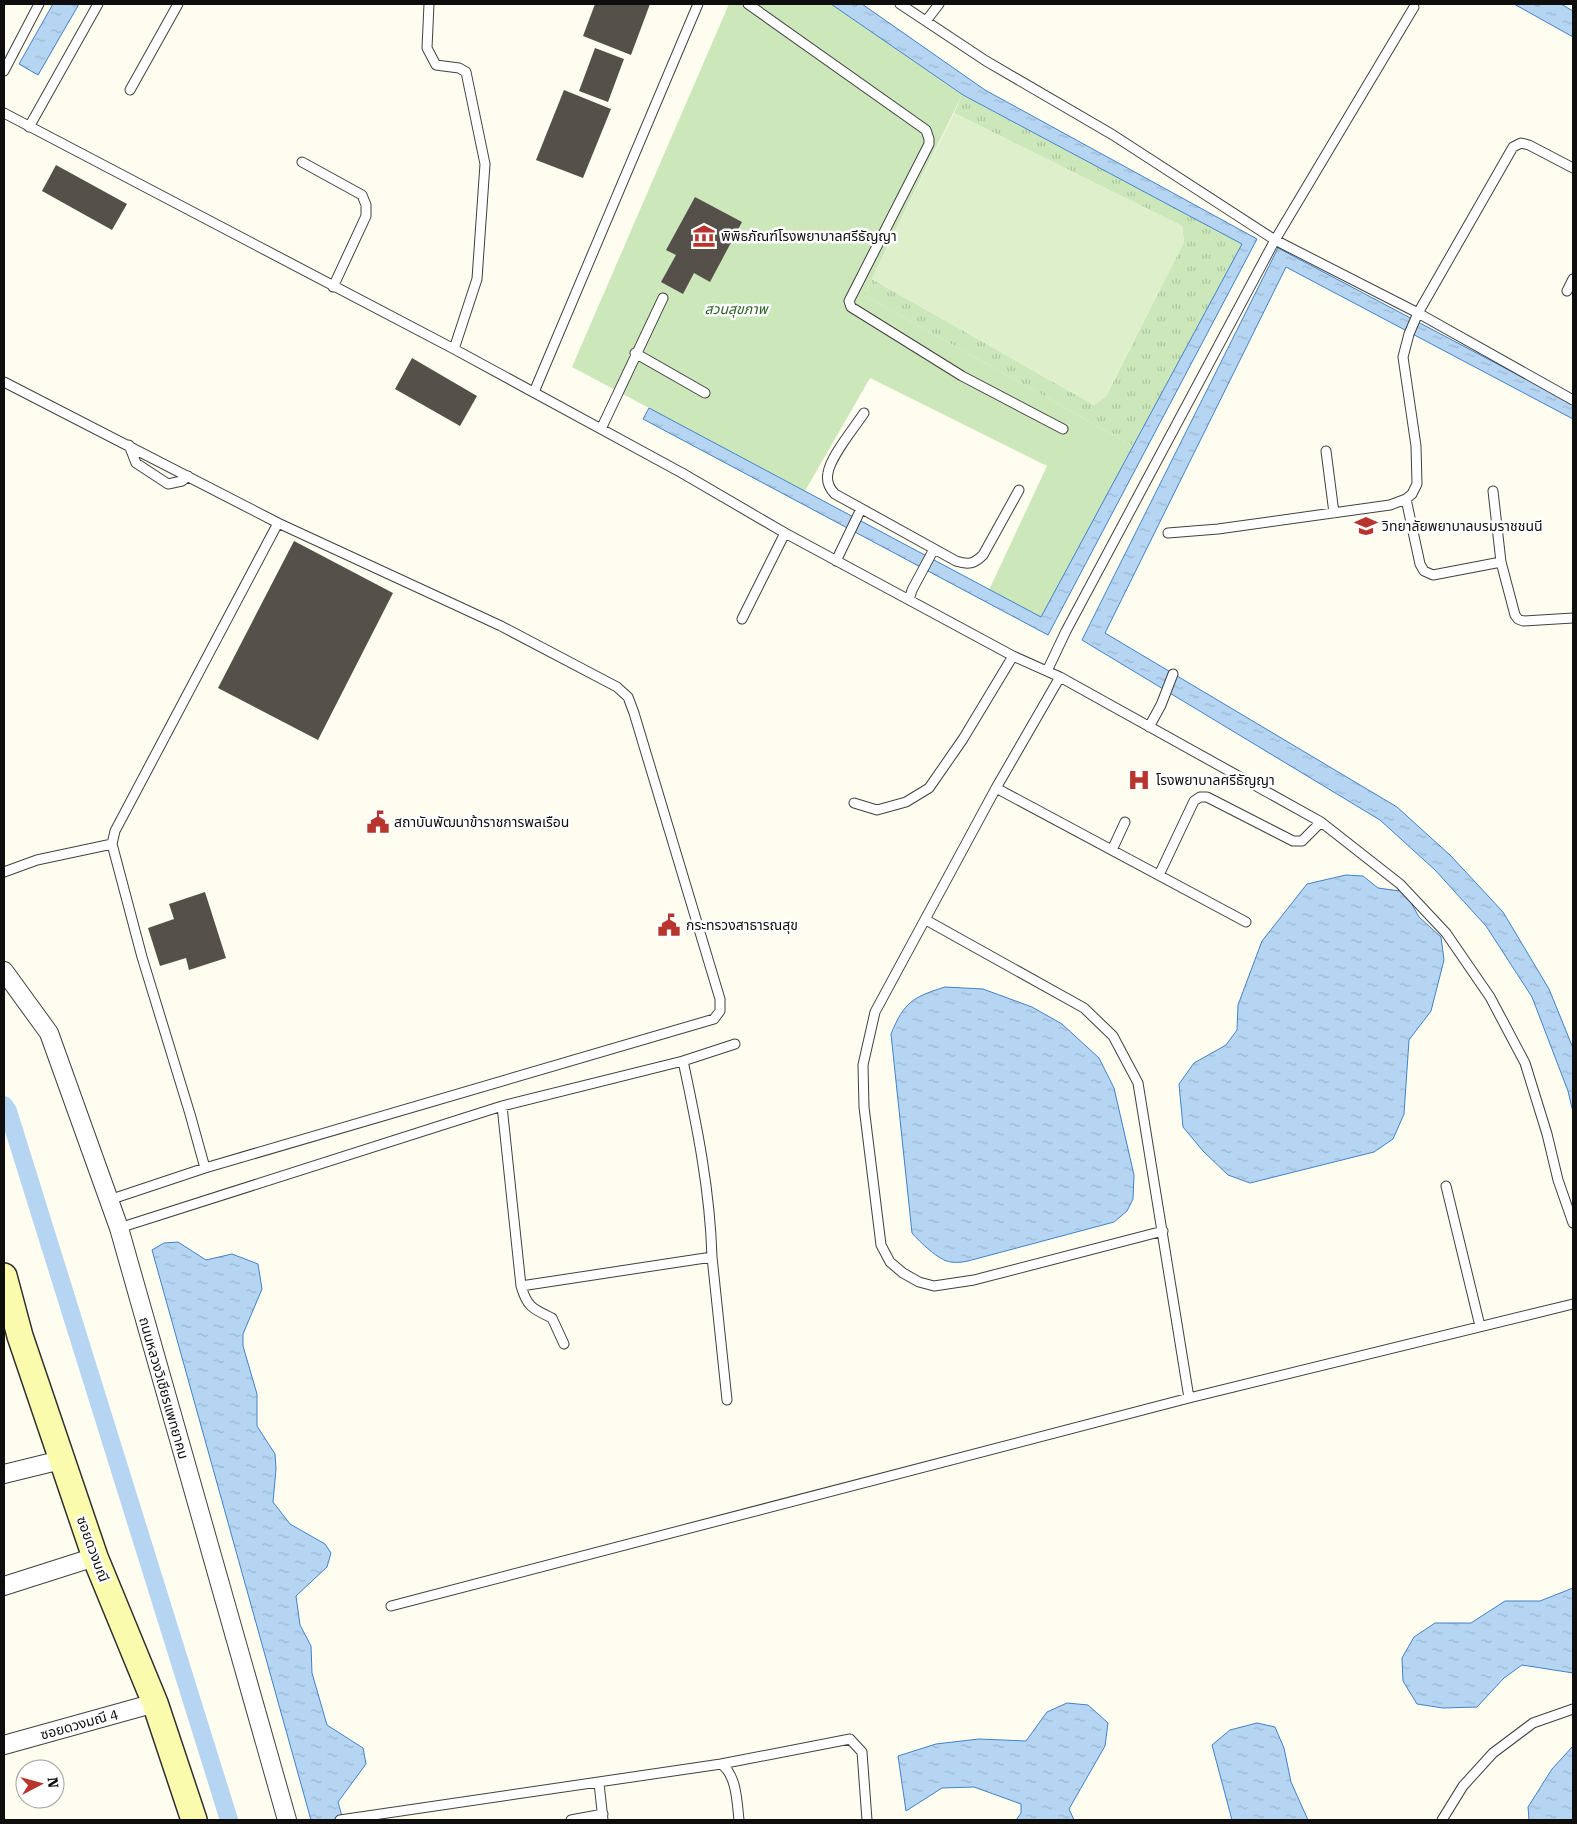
<svg xmlns="http://www.w3.org/2000/svg" width="1577" height="1824" font-family="'Roboto Serif','Noto Sans Thai',serif">
	<style>
		.grass { fill: url(#grass-tufts) }
		.park { fill: #cce7ba }
		.pitch { fill: #deefcb }
		.water { fill: url(#water-ripples); stroke: #4082c7 }
		.lines { fill: none; stroke-linecap: round; stroke-linejoin: round }
		.canal { stroke: #b6d5f3; stroke-width: 18 }
		.building { fill: #56504a }
		.lane-casing { stroke: #414141; stroke-width: 11 }
		.street-casing { stroke: #414141; stroke-width: 20 }
		.secondary-casing { stroke: #303030; stroke-width: 28 }
		.lane { stroke: #fff; stroke-width: 9 }
		.street { stroke: #fff; stroke-width: 18 }
		.secondary { stroke: #fbfbad; stroke-width: 25 }
		.labels { text-anchor: middle; stroke-width: 5; stroke-linejoin: round; paint-order: stroke }
		.poi-label { font-size: 14px; fill: #0e0e0e; stroke: #fff; text-anchor: start }
		.park-label { font-size: 14px; font-style: italic; fill: #276221; stroke: #fff }
		.street-label { font-size: 14px; fill: #0e0e0e; stroke: #fff }
	</style>
	<defs>
		<pattern id="grass-tufts" width="24" height="20" patternUnits="userSpaceOnUse" patternTransform="scale(1.25)"><rect width="24" height="20" fill="#cce7ba"/><path d="M3 7l-1-3M5 7V3M7 7l1-3M15 17l-1-3M17 17v-4M19 17l1-3" fill="none" stroke="#aec59f"/></pattern>
		<pattern id="water-ripples" width="26" height="14" patternUnits="userSpaceOnUse" patternTransform="scale(1.25)"><rect width="26" height="14" fill="#b6d5f3"/><path d="M2 4q2-2 4 0t4 0M15 11q2-2 4 0t4 0" fill="none" stroke="#9bb6cf"/></pattern>
	</defs>
	<rect width="100%" height="100%" fill="#fefdef"/>
	<path class="grass" d="M962,95L1242,244L1133,446L864,295L872,279L1094,405L1106,396L1184,242L1182,226L954,113Z"/>
	<path class="park" d="M729,4H831L962,95L864,295L1133,446L1041,618L989,590L1047,466L870,378L805,491L572,367Z"/>
	<path class="pitch" d="M954,113L1182,226L1184,242L1106,396L1094,405L872,279Z"/>
	<path class="water" d="M53,4H79L38,75L19,64Z
		M831,4H862L985,90L1257,239L1048,635L643,419L649,408L1041,617L1242,244L963,95Z
		M1514,4H1561L1573,11V37Z
		M1278,248L1573,404V419L1286,267L1105,633L1397,807L1451,856L1503,912L1549,989L1573,1048V1112L1568,1091L1532,997L1486,926L1435,870L1380,820L1082,640Z
		M1346,875L1363,876L1378,888L1400,891L1410,901L1419,917L1441,937L1444,960L1431,1011L1409,1040L1404,1114L1393,1139L1374,1152L1250,1183L1228,1175L1203,1151L1183,1127L1179,1084L1194,1063L1226,1045L1237,1030L1238,1005L1262,941L1307,884Z
		M945,987L983,989L1032,1007L1062,1024L1099,1058L1114,1088L1134,1175L1133,1199L1127,1211L1114,1222L968,1261C963,1262 957,1263 951,1262C939,1261 920,1242 912,1233L891,1034C904,1002 913,997 945,987Z
		M178,1242L206,1260L232,1254L258,1264L262,1289L243,1334V1346L257,1394V1426L275,1454L276,1469L273,1502L290,1524L325,1544L331,1553L327,1567L296,1596L300,1625L311,1646L312,1673L327,1725L363,1748L366,1764L338,1802L343,1820H311L152,1250L164,1243Z
		M1573,1588V1673L1522,1665L1504,1678L1477,1707L1443,1708L1417,1704L1403,1681L1402,1658L1414,1637L1435,1623H1471L1505,1601H1540Z
		M1067,1703L1088,1705L1108,1723L1105,1746L1069,1809L1074,1820H1016L1021,1813V1804L974,1787L942,1788L906,1811L898,1756L936,1744L979,1739L1026,1741L1047,1712Z
		M1257,1723L1275,1727L1284,1748L1291,1782L1308,1820H1232L1212,1745L1230,1730Z
		M1573,1746V1820H1529L1528,1807L1552,1769Z"/>
	<g class="lines">
		<path class="canal" d="M4,1105L8,1111L229,1820"/>
	</g>
	<path class="building" d="M595,4H650L631,55L583,36Z
		M595,48L624,59L608,102L579,91Z
		M564,90L611,109L583,178L536,160Z
		M56,165L127,204L112,230L42,191Z
		M695,197L742,222L710,282L694,273L683,294L661,282L676,255L666,250Z
		M412,358L477,396L460,426L395,389Z
		M294,541L393,593L318,740L218,688Z
		M205,892L226,958L189,970L186,958L160,966L148,928L174,919L169,904Z"/>
	<g class="lines">
		<defs>
			<path id="lane" d="M429,4L427,48L436,65L459,68L466,72L485,164L477,279L454,349
				M748,4L926,130L929,139V144L849,301L851,307L962,376L1063,429
				M900,4L986,61L1113,135L1275,240L1418,313L1573,400
				M926,21L939,4
				M4,71L39,4
				M130,90L178,4
				M4,113L454,349L682,473L785,533L1013,656L1060,677L1321,822L1400,884L1446,933L1490,997L1525,1063L1547,1134L1558,1180L1573,1223
				M29,127L98,4
				M302,162L362,195L366,205V216L333,287
				M1567,291L1573,279
				M635,353L705,393
				M4,382L278,523L501,626L617,687L628,697L634,713L720,999V1011L714,1019L205,1168L109,1200
				M534,392L698,4
				M864,413C855,427 830,457 828,473C826,482 829,488 835,494L956,561C968,565 974,564 983,555L1019,490
				M601,429L663,298
				M129,445L136,463L168,484L182,481L188,476
				M1326,451L1334,513
				M1493,491L1501,562L1515,615L1518,619L1523,621L1573,618
				M1406,499L1420,564L1424,571L1433,575L1501,562
				M1168,533L1218,529L1390,505L1406,499L1412,494L1417,484L1416,446L1403,357L1409,334L1418,313L1513,147L1521,143L1529,145L1573,168
				M836,561L861,509
				M909,600L912,590L934,549
				M742,619L785,533
				M1047,671L1066,631L1275,240L1414,7
				M1060,677L996,788L875,1012L863,1065L864,1107L881,1245L890,1262L903,1273L919,1282L934,1286L974,1280L1163,1231
				M1149,727L1161,705L1173,674
				M996,788L1246,922
				M854,803L877,810L906,802L929,788L963,739L1013,656
				M1112,850L1125,822
				M4,872L37,860L112,844
				M1159,875L1194,801L1200,797H1207L1293,841H1302L1321,822
				M926,920L1084,1008L1113,1036L1138,1083L1189,1398
				M502,1106L521,1286C527,1307 533,1309 552,1318L564,1344
				M205,1168L190,1114L142,957L112,844L115,831L278,523
				M1446,1186L1480,1326
				M119,1228L502,1106L683,1061L735,1044
				M712,1257L727,1400
				M521,1286L712,1257C710,1190 697,1126 683,1061
				M391,1606L1189,1398L1573,1304
				M721,1764C737,1775 737,1803 739,1820
				M599,1783L603,1820
				M340,1820L721,1764L850,1739L862,1752L867,1820
				M571,1820L603,1814
				M1442,1820L1463,1786L1493,1753L1533,1723L1573,1709"/>
			<path id="street" d="M4,971L49,1033L119,1228L287,1820
				M4,1474L61,1460
				M4,1586L95,1557
				M4,1745L155,1703"/>
			<path id="secondary" d="M4,1276L20,1336L95,1557L155,1703L194,1820"/>
		</defs>
		<use href="#lane" class="lane-casing"/>
		<use href="#street" class="street-casing"/>
		<use href="#secondary" class="secondary-casing"/>
		<use href="#lane" class="lane"/>
		<use href="#street" class="street"/>
		<use href="#secondary" class="secondary"/>
	</g>
	<defs>
		<symbol id="museum-bare" viewBox="-9 -9 18 18"><path d="M0-6L6-3V-2H-6V-3ZM-5-1h2V3h-2ZM-1-1h2V3h-2ZM3-1h2V3H3ZM-6 4H6V6H-6Z" fill="#b7352c" stroke="#fff" stroke-width="2.5" paint-order="stroke"/></symbol>
		<symbol id="university-bare" viewBox="-9 -9 18 18"><path d="M0-5L7-2L0 1L-7-2ZM-4 1L0 2.5L4 1V4Q0 6-4 4Z" fill="#b7352c" stroke="#fff" stroke-width="2.5" paint-order="stroke"/></symbol>
		<symbol id="hospital-bare" viewBox="-9 -9 18 18"><path d="M-5-5h3v3.5h4V-5h3V5h-3V1.5h-4V5h-3Z" fill="#b7352c" stroke="#fff" stroke-width="2.5" paint-order="stroke"/></symbol>
		<symbol id="civic-bare" viewBox="-9 -9 18 18"><path d="M-.6-6.5H3V-4.5H.6V-3L4-1V1h2V6H-6V1h2V-1L-.6-3ZM-1.2 2.5V6h2.4V2.5Z" fill="#b7352c" stroke="#fff" stroke-width="2.5" paint-order="stroke"/></symbol>
	</defs>
	<g fill-rule="evenodd">
		<use href="#museum-bare" x="688" y="220" width="32" height="32"/>
		<use href="#university-bare" x="1350" y="510" width="32" height="32"/>
		<use href="#hospital-bare" x="1123" y="764" width="32" height="32"/>
		<use href="#civic-bare" x="362" y="806" width="32" height="32"/>
		<use href="#civic-bare" x="653" y="909" width="32" height="32"/>
	</g>
	<g class="labels">
		<g class="poi-label">
			<text x="721" y="241">พิพิธภัณฑ์โรงพยาบาลศรีธัญญา</text>
			<text x="1382" y="531">วิทยาลัยพยาบาลบรมราชชนนี</text>
			<text x="1156" y="785">โรงพยาบาลศรีธัญญา</text>
			<text x="394" y="827">สถาบันพัฒนาข้าราชการพลเรือน</text>
			<text x="686" y="930">กระทรวงสาธารณสุข</text>
		</g>
		<g class="park-label">
			<text x="736" y="314">สวนสุขภาพ</text>
		</g>
		<g class="street-label">
			<text transform="translate(164 1388) rotate(74)" y="5">ถนนหลวงวิเชียรแพทยาคม</text>
			<text transform="translate(93 1549) rotate(70)" y="5">ซอยดวงมณี</text>
			<text transform="translate(79 1724) rotate(-16)" y="5">ซอยดวงมณี 4</text>
		</g>
	</g>
	<rect width="1577" height="1824" fill="none" stroke="#0e0e0e" stroke-width="10"/>
	<g transform="translate(40 1784) rotate(84)"><circle r="24" fill="#ffffff" stroke="#9f9f9f"/>
	<path d="M0-4L9 19L0 12L-9 19Z" fill="#b7352c"/>
	<text y="-8" font-size="14" font-weight="bold" text-anchor="middle" fill="#0e0e0e">N</text>
	</g>
</svg>
